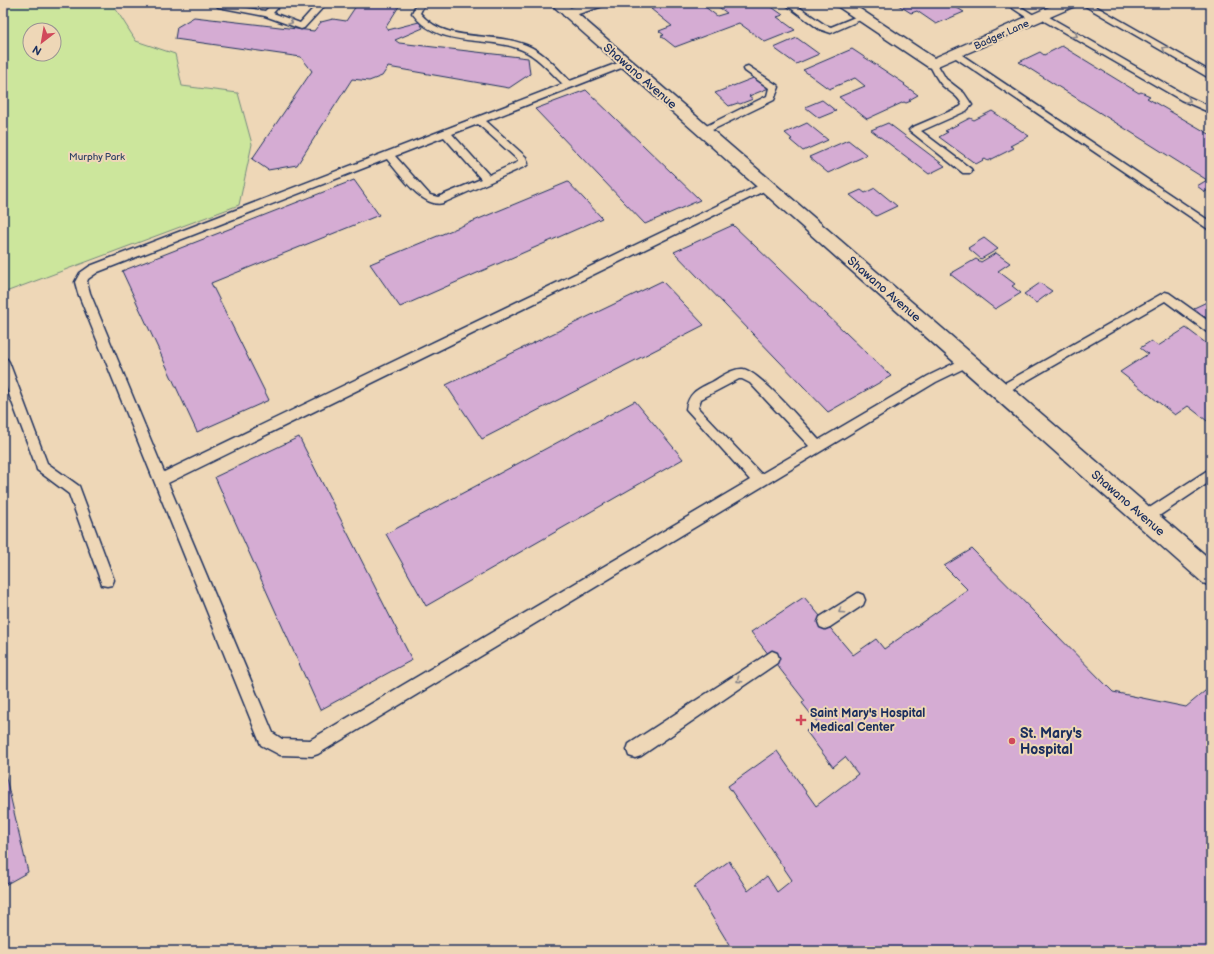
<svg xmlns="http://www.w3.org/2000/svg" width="1214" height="954" font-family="'Balsamiq Sans',sans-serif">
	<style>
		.green { fill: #cce69c; stroke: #748a7d; fill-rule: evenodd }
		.building { fill: #d5acd3; stroke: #1b2f5e }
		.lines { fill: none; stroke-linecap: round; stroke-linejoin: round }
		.lane-casing { stroke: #1b2f5e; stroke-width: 3 }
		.street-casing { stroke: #1b2f5e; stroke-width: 3 }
		.primary-casing { stroke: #1b2f5e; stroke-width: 3 }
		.lane { fill: #eed7b7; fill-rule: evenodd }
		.street { fill: #eed7b7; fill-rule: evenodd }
		.primary { fill: #eed7b7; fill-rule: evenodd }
		.oneway { stroke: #84838a }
		.poi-dot { fill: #d1495b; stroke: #eed7b7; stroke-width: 1.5 }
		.labels { text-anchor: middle; stroke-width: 4; stroke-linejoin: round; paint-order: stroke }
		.far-street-label { font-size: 10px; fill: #1b2f5e; stroke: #eed7b7 }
		.far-park-label { font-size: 10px; fill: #2d4164; stroke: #eed7b7 }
		.street-label { font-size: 12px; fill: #1b2f5e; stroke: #eed7b7 }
		.poi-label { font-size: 12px; font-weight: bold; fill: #1b2f5e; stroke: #eed7b7; text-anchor: start }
		.near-poi-label { font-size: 14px; font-weight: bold; fill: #1b2f5e; stroke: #eed7b7; text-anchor: start }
	</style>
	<rect width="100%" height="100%" fill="#eed7b7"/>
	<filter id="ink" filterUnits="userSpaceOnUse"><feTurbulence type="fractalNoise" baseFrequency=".025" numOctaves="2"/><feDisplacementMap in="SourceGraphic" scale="8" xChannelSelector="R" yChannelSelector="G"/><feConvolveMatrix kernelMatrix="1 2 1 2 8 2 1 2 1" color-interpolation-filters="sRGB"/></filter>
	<g filter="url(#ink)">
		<path class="green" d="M3,3H112L136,41L175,54L182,86L238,93L252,144L239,205L3,293ZM30,30H54V54H30Z"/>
		<path class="building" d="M358,3H401L386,27L388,30L419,22L423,28L395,40L399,43L528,58L530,74L509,88L388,67L382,76L369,81L352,79L297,165L268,170L252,159L312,71L301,57L175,39L177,27L194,17L314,31L321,22L333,19L346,21Z
			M663,3H700L717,16L727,13L713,3H766L783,15L777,17L795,30L765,42L739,23L675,47L661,36L664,35L659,31L672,26L651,9L658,7L656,5Z
			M895,3H949L964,12L936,24L917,11L911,13Z
			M797,38L819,54L796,64L774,48Z
			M1062,46L1139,93L1141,92L1150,96L1147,98L1211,135V188L1205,192L1197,186L1207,180L1019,62L1040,52L1044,55Z
			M852,49L905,84L904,85L918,95L909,100L911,101L906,103L904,102L867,119L839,97L865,86L855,78L829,89L803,70Z
			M756,77L769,88L749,96L753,99L740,104L738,103L729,106L715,93Z
			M586,90L700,200L645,224L535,109Z
			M822,100L836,111L819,118L805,107Z
			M992,111L1029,136L1010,146L1014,148L988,161L985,159L976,164L939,137L948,132L945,131L970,118L974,120Z
			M807,123L828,140L803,151L790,140L792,139L785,133Z
			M888,123L945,166L929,174L871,130Z
			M848,140L867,155L828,173L809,157Z
			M354,180L379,215L211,283L269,400L197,432L122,271Z
			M568,182L602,218L400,307L370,264Z
			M875,188L897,206L876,216L850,195L861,190L865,193Z
			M733,225L891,376L828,412L674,252Z
			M984,238L998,249L981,259L968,248Z
			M996,253L1010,263L998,271L1015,284L1012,286L1021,293L995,309L950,274L976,259L981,262Z
			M662,281L704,325L482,439L446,385Z
			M1040,283L1052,291L1036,303L1024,294Z
			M1211,300V322L1194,308Z
			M1186,328L1211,347V424L1188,406L1175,415L1120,372L1148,354L1140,348L1151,341L1158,346Z
			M635,401L683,459L426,606L386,534Z
			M299,437L412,660L320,710L215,477Z
			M972,549L1113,692L1186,707L1211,686V951H733L694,887L729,861L748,891L767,876L777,892L792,880L728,786L777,751L816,806L858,774L845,757L833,767L806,731L818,723L802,703L805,701L751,632L804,597L853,655L876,639L884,649L968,590L944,566Z
			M3,765L28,872L3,886Z"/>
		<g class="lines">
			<defs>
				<path id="lane" d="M218,3L265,11L273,3H282L273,13L300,23L318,3H327L304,28L301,29L265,16L218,7L217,5Z
					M417,3H425L420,13C445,44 492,31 526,45C544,52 557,68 570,81L623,61H629L630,63L629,65L486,121L526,157L528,164L526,166L443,203C423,209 399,173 387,159L98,272L88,279L87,282L90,293L164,472L762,184H770L771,186L770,188L168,483L273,733L282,739L310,740L750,480L686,409C689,392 698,389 712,382C721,377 732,368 743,369C759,371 806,426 819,440L928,376L967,357L971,359L973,362L971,365L936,382L318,754L312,756L280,755L261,745L78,293L75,282L80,273L90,266L563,84C549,71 536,54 517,48C482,36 437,48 412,13ZM478,124L518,160V162L489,175L452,134ZM444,137L481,179L438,197L430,195L395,156ZM739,379H742L750,383L809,446L761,474L698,408L701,399Z
					M784,3H793L825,25L831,27L860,15L863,14L867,17L831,33L819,29Z
					M1005,3H1015L1037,17L1038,14H1044L1187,96L1211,107V113L1181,100L1039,18L1038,21H1032Z
					M1080,3H1090L1211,72V79Z
					M956,51L1211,222V231L953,56L952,54Z
					M933,61L936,62L946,79L964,93L972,105L966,111L921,131L971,169L972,171L971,173H963L909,130L911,128L960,107L962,105C958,94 948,92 941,84C936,78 933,71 929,64Z
					M748,66L777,85L779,87L774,100L706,133H700L698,131L700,129L767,96L769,88L745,71L744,69L745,67Z
					M1165,292L1169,293L1211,323V333L1207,332L1165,301L1004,394L1000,396L996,394L994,391L996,388Z
					M3,357L7,359L9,362L47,463L79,486L114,580L112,585L107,586L102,585L69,494L37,470L36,466L3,378Z
					M1211,468V481L1150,522L1145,524L1140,522L1138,518L1140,514Z
					M858,593L863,595L865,600L863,605L830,627L825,629L820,627L818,622L820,617Z
					M772,651L777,653L779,658L777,663L641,756L635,758L629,756L627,750L629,744Z"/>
				<path id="street" d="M584,3H605L603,6L569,17L564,16L562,13L564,10Z
					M835,3H851L934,58L1058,3H1077L1075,6L933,68L928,67L837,6Z"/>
				<path id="primary" d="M550,3H565L1211,560V586L1203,583Z"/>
			</defs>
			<use href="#lane" class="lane-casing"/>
			<use href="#street" class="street-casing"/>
			<use href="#primary" class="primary-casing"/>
			<use href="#lane" class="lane"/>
			<use href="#street" class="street"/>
			<use href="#primary" class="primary"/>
		</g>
		<defs><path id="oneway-chevron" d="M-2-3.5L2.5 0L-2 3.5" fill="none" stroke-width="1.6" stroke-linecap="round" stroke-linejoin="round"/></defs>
		<g class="oneway">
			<use href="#oneway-chevron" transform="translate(290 22) rotate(20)"/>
			<use href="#oneway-chevron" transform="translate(1075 35) rotate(30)"/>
			<use href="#oneway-chevron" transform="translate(1165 49) rotate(-150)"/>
			<use href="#oneway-chevron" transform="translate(1188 100) rotate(25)"/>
			<use href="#oneway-chevron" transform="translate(841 611) rotate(146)"/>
			<use href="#oneway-chevron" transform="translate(739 680) rotate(146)"/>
		</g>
	</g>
	<g class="poi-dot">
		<path d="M799 714h4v4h4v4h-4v4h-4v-4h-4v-4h4z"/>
		<circle cx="1012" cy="741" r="4"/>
	</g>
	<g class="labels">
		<g class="far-street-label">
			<text transform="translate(1001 34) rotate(-24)" y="4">Badger Lane</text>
		</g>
		<g class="far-park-label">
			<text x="97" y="160">Murphy Park</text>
		</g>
		<g class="street-label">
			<text transform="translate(640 76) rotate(41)" y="4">Shawano Avenue</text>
			<text transform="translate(884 289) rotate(41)" y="4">Shawano Avenue</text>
			<text transform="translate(1128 503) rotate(41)" y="4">Shawano Avenue</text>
		</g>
		<g class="poi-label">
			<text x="810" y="717">Saint Mary's Hospital<tspan x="810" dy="14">Medical Center</tspan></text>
		</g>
		<g class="near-poi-label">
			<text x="1020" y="738">St. Mary's<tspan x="1020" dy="16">Hospital</tspan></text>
		</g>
	</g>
	<rect width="1214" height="954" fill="none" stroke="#eed7b7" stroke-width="16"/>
	<rect x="8" y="8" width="1198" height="938" fill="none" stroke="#1b2f5e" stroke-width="1.5" filter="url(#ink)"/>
	<g transform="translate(42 42) rotate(211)"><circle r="19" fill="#eed7b7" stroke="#9a9493"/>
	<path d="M0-3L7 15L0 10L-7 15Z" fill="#d1495b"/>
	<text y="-6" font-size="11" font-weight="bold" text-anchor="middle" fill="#1b2f5e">N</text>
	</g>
</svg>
